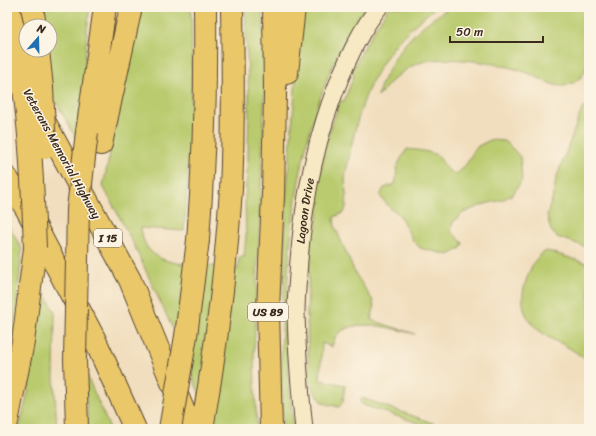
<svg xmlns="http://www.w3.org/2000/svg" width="596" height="436" font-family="Sriracha,sans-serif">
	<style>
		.green { fill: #b9cb6e; stroke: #7a7a46 }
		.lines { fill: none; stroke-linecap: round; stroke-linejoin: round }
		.secondary-casing { stroke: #564536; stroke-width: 19 }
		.highway-casing { stroke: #564536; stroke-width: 24 }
		.secondary { stroke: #f7e9c3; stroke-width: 17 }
		.highway { stroke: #eac769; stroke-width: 22 }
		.highway-bridge-casing { stroke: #564536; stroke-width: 24; stroke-linecap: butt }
		.highway-bridge { stroke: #eac769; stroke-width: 22 }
		.labels { text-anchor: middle; stroke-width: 3; stroke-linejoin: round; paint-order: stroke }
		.shield { fill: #fcf5e5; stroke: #75675a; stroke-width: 1 }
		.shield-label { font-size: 11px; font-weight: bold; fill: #3b2a1e }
		.street-label { font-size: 12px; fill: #3b2a1e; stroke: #fcf5e5 }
	</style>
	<rect width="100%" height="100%" fill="#fcf5e5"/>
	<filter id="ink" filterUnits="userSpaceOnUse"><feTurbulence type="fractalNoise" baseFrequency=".025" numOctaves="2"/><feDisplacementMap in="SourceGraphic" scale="8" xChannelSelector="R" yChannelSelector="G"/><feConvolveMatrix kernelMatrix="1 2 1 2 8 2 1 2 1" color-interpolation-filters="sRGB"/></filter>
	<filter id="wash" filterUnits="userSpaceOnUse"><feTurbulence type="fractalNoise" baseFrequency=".012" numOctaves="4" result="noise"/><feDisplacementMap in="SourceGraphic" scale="16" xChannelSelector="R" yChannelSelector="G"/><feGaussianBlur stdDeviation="0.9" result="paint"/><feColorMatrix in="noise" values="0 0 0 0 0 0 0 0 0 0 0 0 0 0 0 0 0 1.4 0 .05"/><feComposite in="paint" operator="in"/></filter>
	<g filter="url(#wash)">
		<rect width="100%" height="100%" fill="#f1debe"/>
		<path class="green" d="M40,7H90L87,31L83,90L76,138L52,95L47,50H50V26H44Z
			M141,7H191C193,82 190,156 184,231L141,228C144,261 171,263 197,265C211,266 225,267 238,269L239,257H244L246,236L245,198L248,159L249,100L245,7H262L265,68L264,112L254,353L255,389L257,429H214L171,325L134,245L103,186Z
			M302,7H365C289,114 276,302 294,429H283L281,364L286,199Z
			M389,7H436C418,21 398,38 385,59C363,91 354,130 347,168C346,171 345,176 345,180C345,191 349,202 344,213L334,217L335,227L355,273L373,301L374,308L371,320L415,334C394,329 353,316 336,336C334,339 333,343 332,347L322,343L320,380L345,385L343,402L339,407L323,403L314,391L309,381L307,313L311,231L316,229L319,203L315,200L326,142L340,101H344L354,75L352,72C362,48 375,28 389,7Z
			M451,7H589C589,26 593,56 584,73C579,81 570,86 561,86C548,85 539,77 527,73C503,63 451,56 426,61C407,65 389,82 378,97C379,87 383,80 388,71C403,41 422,24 451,7Z
			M589,102V248L557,237L552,232L550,228L547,214L552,200L556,179L582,109Z
			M490,140L504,141L512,148L520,157L522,180L513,194L502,200L485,204L463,213L453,222L451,231L463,243L461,248L449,255L420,248L413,241L399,214L390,208L380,196L384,188L395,184C397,178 396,173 397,167C399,161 404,154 407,149C416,150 429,151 436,155C444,160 446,174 457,174L467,163L472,154L478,146Z
			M7,223L22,249L18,295L12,340L7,368Z
			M546,251L551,252L589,264V363C583,357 576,352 569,348C565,345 560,343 555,341C529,327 515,309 527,278C531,267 535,257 546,251Z
			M44,292L55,312L54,378L57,429H19L28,392Z
			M85,371L110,429H88Z
			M362,398L441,426L433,428L363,405L360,402Z"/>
	</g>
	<g filter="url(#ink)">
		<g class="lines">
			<defs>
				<g id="secondary">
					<path id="s1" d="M304,429C300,391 297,353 296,314C296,301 297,288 298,275C302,208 314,141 340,78C351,52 361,30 379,7"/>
				</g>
				<path id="highway" d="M32,7L35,26
					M287,73L294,7
					M42,117L130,280L191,429
					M87,132L105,7
					M101,144L131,7
					M7,178L27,210L94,338L135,429
					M198,240C204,162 206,85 205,7
					M7,422L23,342L35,248
					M202,429C216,349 226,269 231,189C234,128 233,68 232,7
					M271,429L268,310L273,195L275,95L274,7"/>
			</defs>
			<use href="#secondary" class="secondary-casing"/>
			<use href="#highway" class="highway-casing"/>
			<use href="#secondary" class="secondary"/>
			<use href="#highway" class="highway"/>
			<defs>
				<path id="highway-bridge" d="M8,7C29,87 32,166 35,248
					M38,50L42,88L45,148
					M77,429L75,359L78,209L87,132
					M170,429L186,336L198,240"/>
			</defs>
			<use href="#highway-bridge" class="highway-bridge-casing"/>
			<use href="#highway-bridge" class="highway-bridge"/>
		</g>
	</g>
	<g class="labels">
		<g class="shield">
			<rect x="94" y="229" width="28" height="18" rx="3"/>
			<rect x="248" y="303" width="40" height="18" rx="3"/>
		</g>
		<g class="shield-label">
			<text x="108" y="242">I 15</text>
			<text x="268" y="316">US 89</text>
		</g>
		<g class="street-label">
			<text transform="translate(62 154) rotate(61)" y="4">Veterans Memorial Highway</text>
			<text dy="4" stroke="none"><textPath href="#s1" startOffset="219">Lagoon Drive</textPath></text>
		</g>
	</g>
	<rect width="596" height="436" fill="none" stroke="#fcf5e5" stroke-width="24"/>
	<g transform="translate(38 38) rotate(20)"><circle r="19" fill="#fcf5e5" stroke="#afa495"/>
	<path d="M0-3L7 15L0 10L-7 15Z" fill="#1f6fb2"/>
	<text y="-6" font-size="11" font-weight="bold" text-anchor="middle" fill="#3b2a1e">N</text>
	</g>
	<path d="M450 36v6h93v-6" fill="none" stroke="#3b2a1e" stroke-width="2"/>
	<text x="456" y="36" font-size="12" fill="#3b2a1e" stroke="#fcf5e5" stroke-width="3" paint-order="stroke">50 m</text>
</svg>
